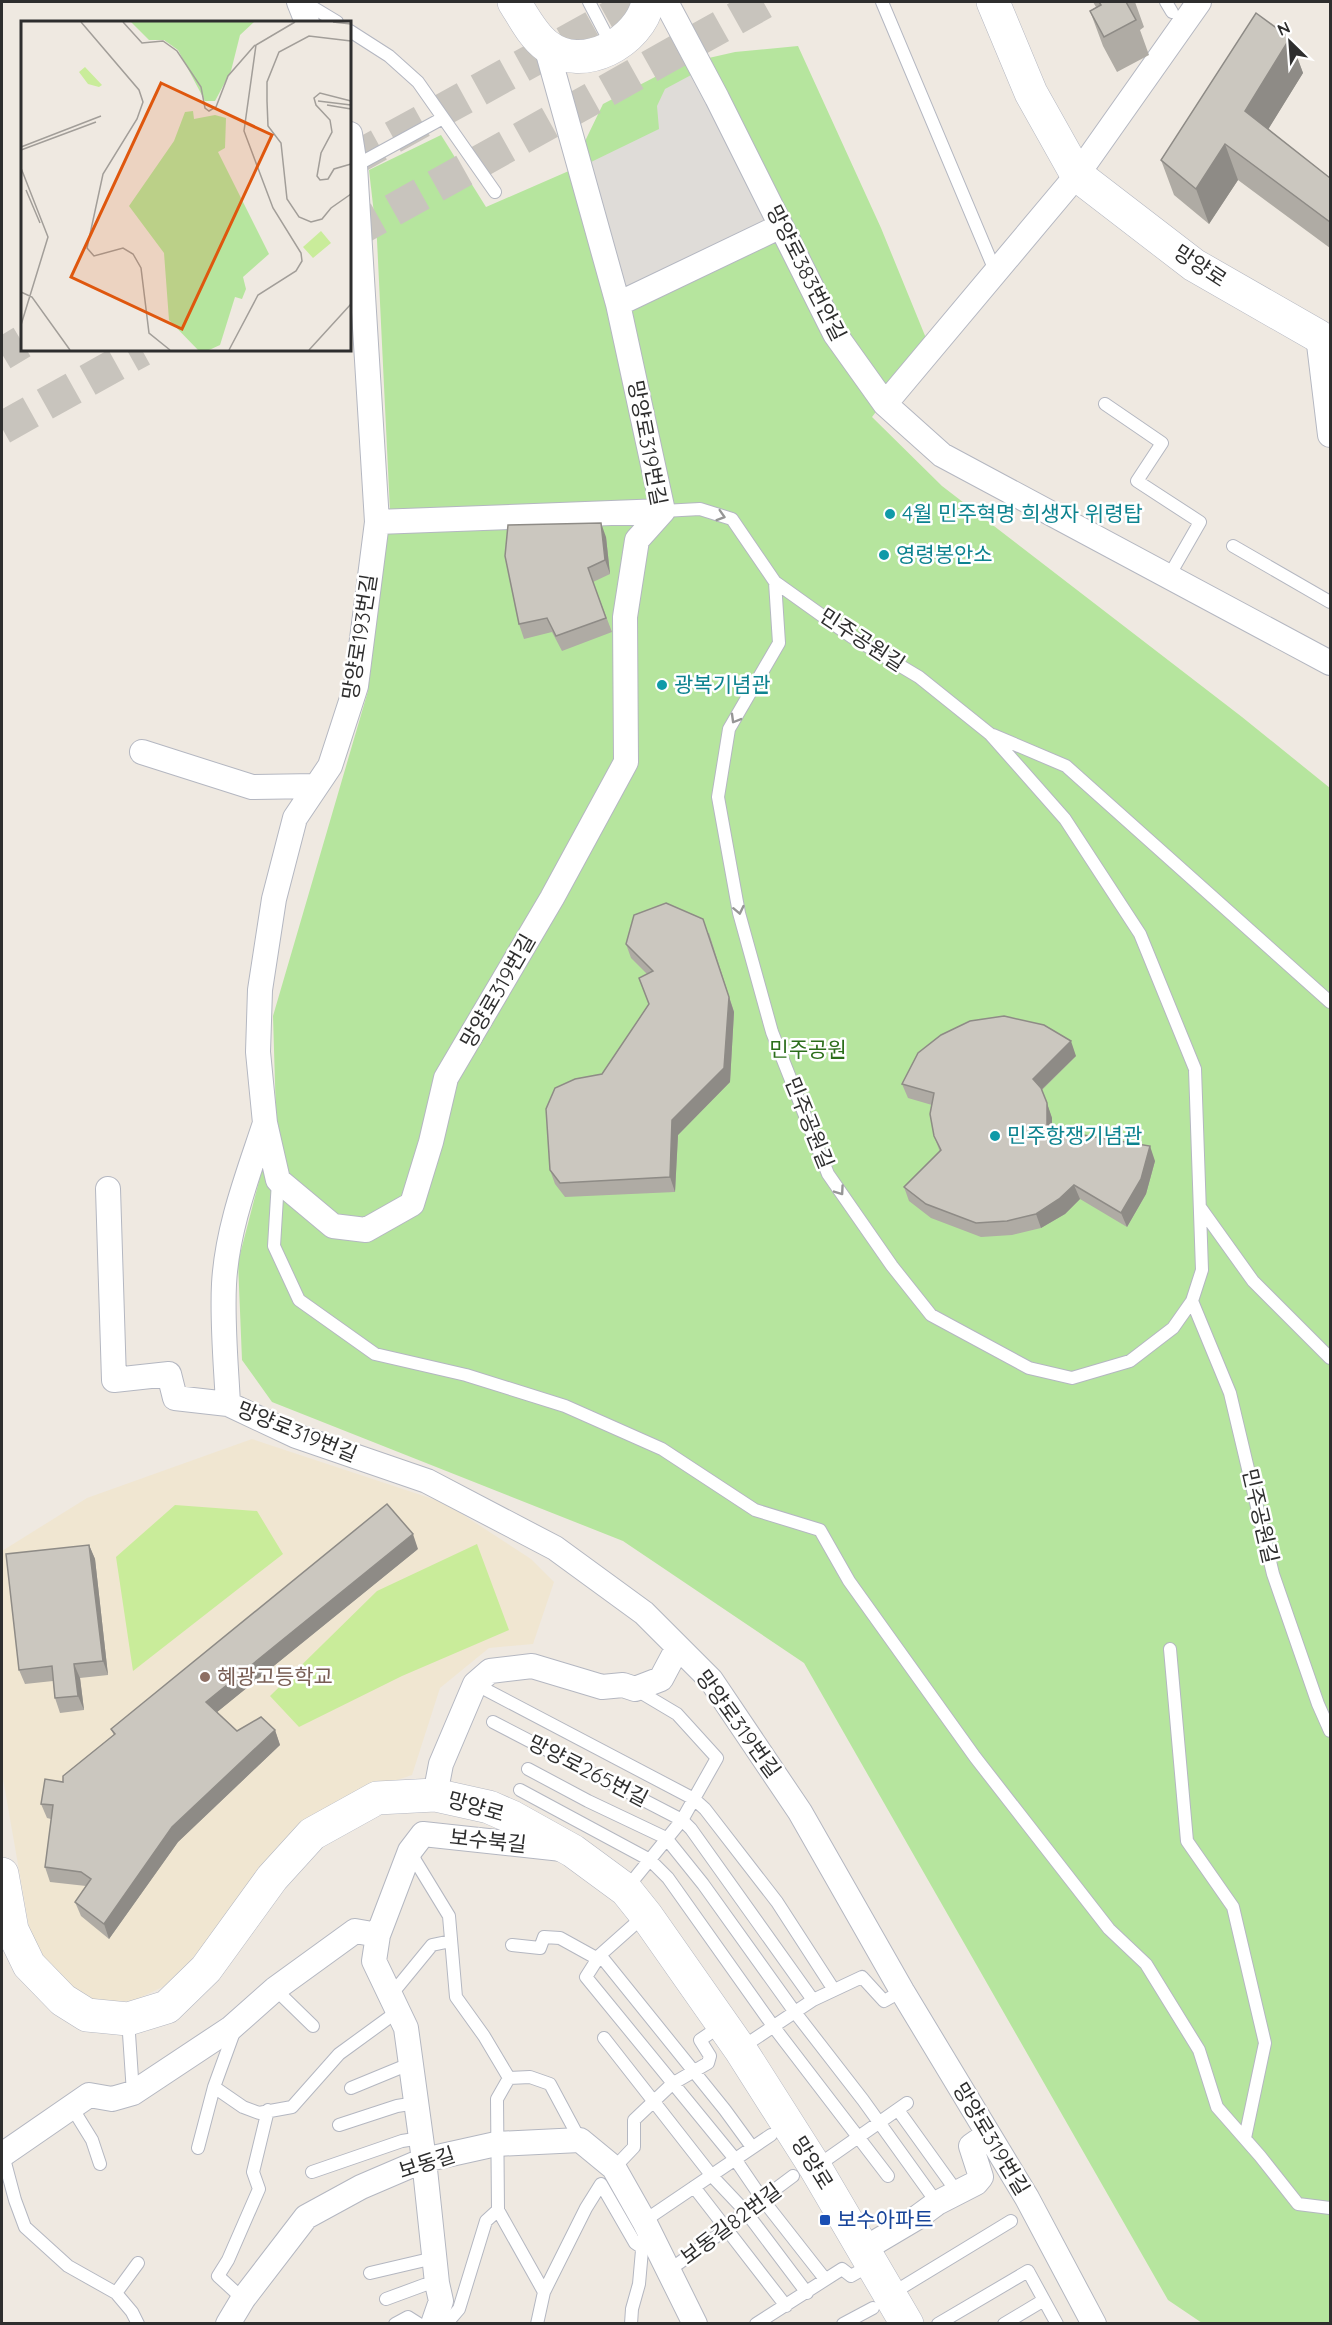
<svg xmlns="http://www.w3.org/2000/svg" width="1332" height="2325" font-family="Quicksand,'Noto Sans KR',sans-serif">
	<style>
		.education { fill: #f0e6d1 }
		.green { fill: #b6e59e }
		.pitch { fill: #c9ec9a }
		.plaza { fill: #dfdcd8 }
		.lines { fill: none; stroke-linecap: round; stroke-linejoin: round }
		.secondary-tunnel { stroke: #c8c4bd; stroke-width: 33; stroke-dasharray: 33 16; stroke-linecap: butt }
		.lane-casing { stroke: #b4b7c1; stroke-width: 14 }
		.street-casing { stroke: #b4b7c1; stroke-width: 26 }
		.secondary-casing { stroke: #b4b7c1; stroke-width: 34 }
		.lane { stroke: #fff; stroke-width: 12 }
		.street { stroke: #fff; stroke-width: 24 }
		.secondary { stroke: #fff; stroke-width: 33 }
		.wall { fill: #afaba4 }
		.shaded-wall { fill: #8e8b86 }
		.building { fill: #cbc7bf; stroke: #8e8b86; stroke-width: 1.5 }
		.oneway { stroke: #969696 }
		.culture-dot { fill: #0f9aa8; stroke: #fff; stroke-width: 2 }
		.education-dot { fill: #8d6e63; stroke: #fff; stroke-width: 2 }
		.transit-dot { fill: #1a4fb4; stroke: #fff; stroke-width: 2 }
		.labels { text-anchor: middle; stroke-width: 5; stroke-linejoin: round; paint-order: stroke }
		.street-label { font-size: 21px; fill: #2e2e2e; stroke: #fff }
		.culture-label { font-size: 21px; fill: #0d838f; stroke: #fff; text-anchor: start }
		.park-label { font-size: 21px; fill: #2c6e1b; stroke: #fff }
		.education-label { font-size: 21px; fill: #785e54; stroke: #fff; text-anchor: start }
		.transit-label { font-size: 21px; fill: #164399; stroke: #fff; text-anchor: start }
		.inset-road { fill: none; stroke: #a29e99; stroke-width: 1.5 }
		.view { fill: #df570e; fill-opacity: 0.15; stroke: #df570e; stroke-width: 3 }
		.inset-edge { fill: none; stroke: #2e2e2e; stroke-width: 3 }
	</style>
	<rect width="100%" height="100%" fill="#efe9e1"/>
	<path class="education" d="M252,1439L445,1503L531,1559L554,1582L533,1644L489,1648L440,1688L412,1775L338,1800L293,1835L173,1982L133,2001L90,2002L54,1977L30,1933L2,1773V1551L87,1498Z"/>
	<path class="green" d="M798,46L881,228L928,343L872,417L942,486L1242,717L1330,788V2323H1202L1168,2300L804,1663L623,1541L272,1402L242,1360L238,1262L276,1116L273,1016L368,691L390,511L377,240L369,170L441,135L486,207L571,170L603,104L678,65L735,52Z"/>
	<path class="pitch" d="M175,1505L257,1511L283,1554L133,1671L116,1557Z
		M477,1544L509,1630L402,1676L299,1727L270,1696L377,1591Z"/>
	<path class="plaza" d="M693,74L773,223L622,295L589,163L659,129L657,106L665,89Z"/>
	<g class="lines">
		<path class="secondary-tunnel" d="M350,161L638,2
			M350,234L765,2
			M2,354L22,342
			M2,428L142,350"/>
		<defs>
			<path id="lane" d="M304,2L337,22
				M589,2L612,46
				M882,2L996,273
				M1166,2L1172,12
				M350,31L389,56L418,82L495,192
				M355,166L443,118
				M1105,404L1162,443L1137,481L1200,522L1169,576
				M663,511L700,509L732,519L775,582L779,643L729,729L718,797L739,913L772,1032L828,1174L892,1266L931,1315L1029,1368L1072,1378L1130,1361L1173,1328L1192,1301L1202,1270L1195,1069L1140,934L1065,819L990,734L919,677L852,637L775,582
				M1233,546L1330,602
				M993,735L1066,766L1330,1002
				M278,1181L274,1246L299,1300L375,1354L466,1375L565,1406L662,1449L755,1510L820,1530L849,1581L975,1757L1109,1929L1146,1964L1199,2050L1217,2107L1260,2156L1298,2204L1330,2208
				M1200,1207L1253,1281L1330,1358
				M1192,1301L1230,1393L1273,1574L1318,1704L1330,1731
				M1170,1649L1187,1841L1233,1907L1265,2043L1245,2138
				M475,1684L694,1799L705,1809L777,1902L834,1990
				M493,1722L682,1820L691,1829L813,2000
				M528,1769L588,1801L666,1838L703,1884L794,2011L863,2100L937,2203
				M520,1790L650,1860L668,1878L773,2026L888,2176
				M410,1852L449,1916L456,1997L484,2036L509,2078
				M626,1889L682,1820L717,1758L677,1714L635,1689
				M645,1915L600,1955L586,1977L735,2159L763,2200L825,2279
				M512,1945L540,1948L544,1937L560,1938L598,1959
				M600,1955L725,2110L752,2147
				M275,1989L313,2026
				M391,1995L432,1945L451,1941
				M128,2019L133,2093
				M604,2038L712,2176L746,2212L807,2293
				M741,2048L813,2000L862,1977L884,2001L902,1991
				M214,2087L243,2107L259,2113L292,2107L339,2054L398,2011
				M351,2088L402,2067L411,2066
				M71,2106L92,2140L100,2164
				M898,2110L957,2192
				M339,2125L397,2106L416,2103
				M198,2148L214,2087L234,2032L231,2029
				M3,2155L15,2200L25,2227L68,2266L116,2293L132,2312L138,2324
				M817,2166L907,2103
				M614,2168L634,2147V2120L672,2084L708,2063L710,2056L700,2040L722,2025
				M312,2172L402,2141L421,2138
				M694,2187L786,2306
				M644,2221L771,2135
				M668,2271L718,2235L726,2226L793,2176
				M370,2273L434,2258
				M544,2292L586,2208L601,2184L635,2243L641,2247
				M116,2293L138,2263
				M891,2294L1011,2221
				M243,2299L218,2276L228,2260L259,2189L253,2172L268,2110
				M386,2299L424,2285L437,2283
				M435,2320L447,2323L459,2309L486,2221L498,2210
				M395,2324L408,2317L419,2324
				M537,2324L544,2292L498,2210L497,2099L509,2078L530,2077L550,2084L580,2140
				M631,2324L632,2309L639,2284L643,2239
				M756,2324L842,2269L851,2276L872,2264
				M843,2324L873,2308
				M938,2324L1028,2271L1057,2324
				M1004,2324L1044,2300"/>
			<path id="street" d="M299,2L307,22
				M666,2L717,98L835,334L885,404L942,455L1330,663
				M350,134L355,166L377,522L356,686L330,766L295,818L274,899L260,990L258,1052L265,1123L278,1180L333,1226L366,1230L412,1204L431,1142L446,1078L552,898L626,762L625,617L637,540L663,511L618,304L546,46
				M618,304L781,226
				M1318,336L1330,435
				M885,404L1077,175L1199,2
				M377,522L663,511
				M142,752L252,787L316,786
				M265,1123C248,1175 227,1228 224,1284C222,1324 226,1364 228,1404L296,1436L427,1481L555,1548L644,1613L711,1680L800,1812L902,1991L1027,2198L1094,2324
				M108,1189L114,1380L169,1374L175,1398L228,1404
				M435,1795L441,1764L475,1684L490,1671L532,1666L602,1687L623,1685L635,1689L661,1679L678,1647
				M2,2155L89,2095L112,2099L133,2093L231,2028L275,1989L355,1931L378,1935
				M864,2249L918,2217L937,2203L976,2183L981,2177L971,2146L988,2134
				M228,2324L243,2299L306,2217L361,2187L424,2160L496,2144L580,2140L614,2168L644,2221L695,2324
				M433,2324L441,2301L437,2283L424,2160L406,2028L374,1961L378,1935L410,1851L423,1834L562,1849"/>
			<path id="secondary" d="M514,2C523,16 533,36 547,46C582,74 640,42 648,2
				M993,2L1031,93L1077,175L1194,265L1318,336L1330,347
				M2,1874L12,1930L29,1965L63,2000L87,2015L128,2019L167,2007L206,1969L272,1878L312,1834L377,1798L435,1795L489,1807L512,1817L573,1851L626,1890L646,1915L740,2049L815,2167L907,2324"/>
		</defs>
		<use href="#lane" class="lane-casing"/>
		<use href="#street" class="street-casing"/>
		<use href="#secondary" class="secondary-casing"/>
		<use href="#lane" class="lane"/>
		<use href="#street" class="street"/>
		<use href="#secondary" class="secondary"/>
	</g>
	<path class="wall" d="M1093,2H1135L1144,27L1140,30L1149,55L1117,72L1103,46L1090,11L1096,7Z
		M1290,38L1303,73L1268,129L1330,178V248L1238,180L1209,224L1174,195L1161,160Z
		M606,537L610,574L593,582L612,632L562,651L552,632L524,639L519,624Z
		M709,933L734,1012L730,1082L678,1135L675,1192L565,1197L555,1184L550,1170L602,1074L649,1004L647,974L631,958L626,944Z
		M1076,1056L1042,1090L1052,1118V1130L1155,1161L1146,1194L1127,1227L1080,1199L1065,1214L1041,1228L1012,1235L981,1237L931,1218L909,1201L904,1187L940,1152L934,1136L932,1105L908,1098L902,1084Z
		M89,1545L95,1559L108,1675L80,1678L84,1710L60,1713L55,1698L53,1681L25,1684L19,1670Z
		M418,1549L217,1712L237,1731L275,1730L280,1745L178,1842L109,1939L81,1916L75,1902L86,1886L50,1882L45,1867L51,1819L47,1818L41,1804L63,1782L114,1735L111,1729Z"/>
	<path class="shaded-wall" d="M1290,38L1303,73L1258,146L1245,111Z
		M1225,144L1238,180L1209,224L1196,189Z
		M601,523L606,537L610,574L605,560Z
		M703,919L734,1012L730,1082L678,1135L675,1192L670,1177L672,1120Z
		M1071,1041L1076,1056L1038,1093L1033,1079Z
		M1047,1103L1052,1118V1144L1047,1129Z
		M1150,1146L1155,1161L1146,1194L1127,1227L1121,1213Z
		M1074,1185L1080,1199L1065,1214L1041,1228L1036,1214Z
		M413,1534L418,1549L211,1717L206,1702Z
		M89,1545L95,1559L108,1675L103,1661Z
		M74,1664L80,1678L84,1710L78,1696Z
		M275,1730L280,1745L178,1842L109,1939L104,1924L172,1827Z"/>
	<path class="building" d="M1099,2H1126L1136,20L1104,37L1090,11L1101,5Z
		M1256,13L1290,38L1245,111L1330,178V222L1225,144L1196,189L1161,160Z
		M601,523L605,560L588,568L606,618L556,636L547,618L519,624L505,556L508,525Z
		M666,903L703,919L729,997L724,1068L672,1120L670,1177L560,1183L550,1170L546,1109L555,1088L575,1079L602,1074L649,1004L639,978L653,971L626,944L634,915Z
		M1004,1016L1044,1025L1071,1041L1033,1079L1041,1088L1047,1103V1129L1150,1146L1141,1179L1121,1213L1074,1185L1059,1199L1036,1214L1007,1221L976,1223L926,1204L904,1187L941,1150L934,1136L930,1114L934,1093L902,1084L918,1053L941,1035L970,1021Z
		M387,1504L413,1534L206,1702L237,1731L261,1717L275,1730L172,1827L104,1924L75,1902L91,1879L81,1872L45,1867L53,1805L41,1804L45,1779L63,1782V1776L115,1734L111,1729Z
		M89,1545L103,1661L74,1664L78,1696L55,1698L52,1666L19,1670L6,1554Z"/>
	<defs><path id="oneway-chevron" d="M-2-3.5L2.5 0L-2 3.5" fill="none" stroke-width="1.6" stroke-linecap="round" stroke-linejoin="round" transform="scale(1.5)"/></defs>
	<g class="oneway">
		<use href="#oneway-chevron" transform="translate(721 516) rotate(17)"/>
		<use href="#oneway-chevron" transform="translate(735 719) rotate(120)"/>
		<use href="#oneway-chevron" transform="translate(739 910) rotate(78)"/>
		<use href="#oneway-chevron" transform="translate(840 1191) rotate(55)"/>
	</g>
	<g class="culture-dot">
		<circle cx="890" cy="514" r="6"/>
		<circle cx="884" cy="555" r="6"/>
		<circle cx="662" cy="685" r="6"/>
		<circle cx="995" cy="1136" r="6"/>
	</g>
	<circle class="education-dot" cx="205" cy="1677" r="6"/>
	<rect class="transit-dot" x="819" y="2214" width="12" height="12" rx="3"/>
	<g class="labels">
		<g class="street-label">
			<text transform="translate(1200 266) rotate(33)" y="7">망양로</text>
			<text transform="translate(806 273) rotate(63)" y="7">망양로383번안길</text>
			<text transform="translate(647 443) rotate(79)" y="7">망양로319번길</text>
			<text transform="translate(360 637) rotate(-81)" y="7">망양로193번길</text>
			<text transform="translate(862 640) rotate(33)" y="7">민주공원길</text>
			<text transform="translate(498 991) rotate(-60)" y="7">망양로319번길</text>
			<text transform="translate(809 1123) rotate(68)" y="7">민주공원길</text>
			<text transform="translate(297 1432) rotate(22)" y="7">망양로319번길</text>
			<text transform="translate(1260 1516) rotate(77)" y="7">민주공원길</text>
			<text transform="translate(738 1724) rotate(54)" y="7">망양로319번길</text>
			<text transform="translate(588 1771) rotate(27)" y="7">망양로265번길</text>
			<text transform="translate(476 1807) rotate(16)" y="7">망양로</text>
			<text transform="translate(488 1841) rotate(6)" y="7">보수북길</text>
			<text transform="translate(991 2139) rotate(59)" y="7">망양로319번길</text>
			<text transform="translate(427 2163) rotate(-18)" y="7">보동길</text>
			<text transform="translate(812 2163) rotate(58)" y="7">망양로</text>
			<text transform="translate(731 2224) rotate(-37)" y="7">보동길82번길</text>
		</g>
		<g class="culture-label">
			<text x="902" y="521">4월 민주혁명 희생자 위령탑</text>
			<text x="896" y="562">영령봉안소</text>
			<text x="674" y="692">광복기념관</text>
			<text x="1007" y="1143">민주항쟁기념관</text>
		</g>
		<g class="park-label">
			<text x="808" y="1057">민주공원</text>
		</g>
		<g class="education-label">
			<text x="217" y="1684">혜광고등학교</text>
		</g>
		<g class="transit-label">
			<text x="837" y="2227">보수아파트</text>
		</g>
	</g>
	<g transform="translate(21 21)">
		<rect width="330" height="330" fill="#efe9e1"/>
		<path d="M110,1H233L219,14L210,50L194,80H184L157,29L143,19H128ZM172,90L173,98L194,94L205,97L204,127L197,131L248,233L222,256L225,268L221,278L214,276L199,324L188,329H177L148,299L143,232L108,185L153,120L164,91Z" fill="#b6e59e"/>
		<path d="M64,46L81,64L78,66L67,63L58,51ZM300,210L310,222L292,237L282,226Z" fill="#c9ec9a"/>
		<path class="inset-road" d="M60,1L118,69L122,81L116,98L82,153L66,227L73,235L102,227L112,233L120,247L128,312L149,329M102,1L121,22L142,20L156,30L180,66L184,87L188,90L195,86L207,55L234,24M312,1L330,3M330,20L288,15L258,31L246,61V80L247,105L260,122L266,178L278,196L290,201L301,198L310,187L330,173M297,80L330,84M330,80L299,72L293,77L295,84L309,99L311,111L300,132L296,155L299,159L307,158L313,148L330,143M306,84L330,88M0,126L80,95M0,129L75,101M0,147L27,216L0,304M5,169L19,202M0,271L11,276L49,329M208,329L237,274L275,250L281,240L280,232L252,187L223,110L235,24L274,1M288,329L330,283"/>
		<path class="view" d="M140,62L251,114L161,308L50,256Z"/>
		<rect width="330" height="330" class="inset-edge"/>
	</g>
	<rect width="1332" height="2325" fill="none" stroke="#2e2e2e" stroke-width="6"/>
	<g transform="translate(1290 42) rotate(335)" stroke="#ffffff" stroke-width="4.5" paint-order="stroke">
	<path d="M0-4.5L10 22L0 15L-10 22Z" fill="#2e2e2e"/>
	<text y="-9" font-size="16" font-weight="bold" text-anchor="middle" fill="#2e2e2e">N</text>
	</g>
</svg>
